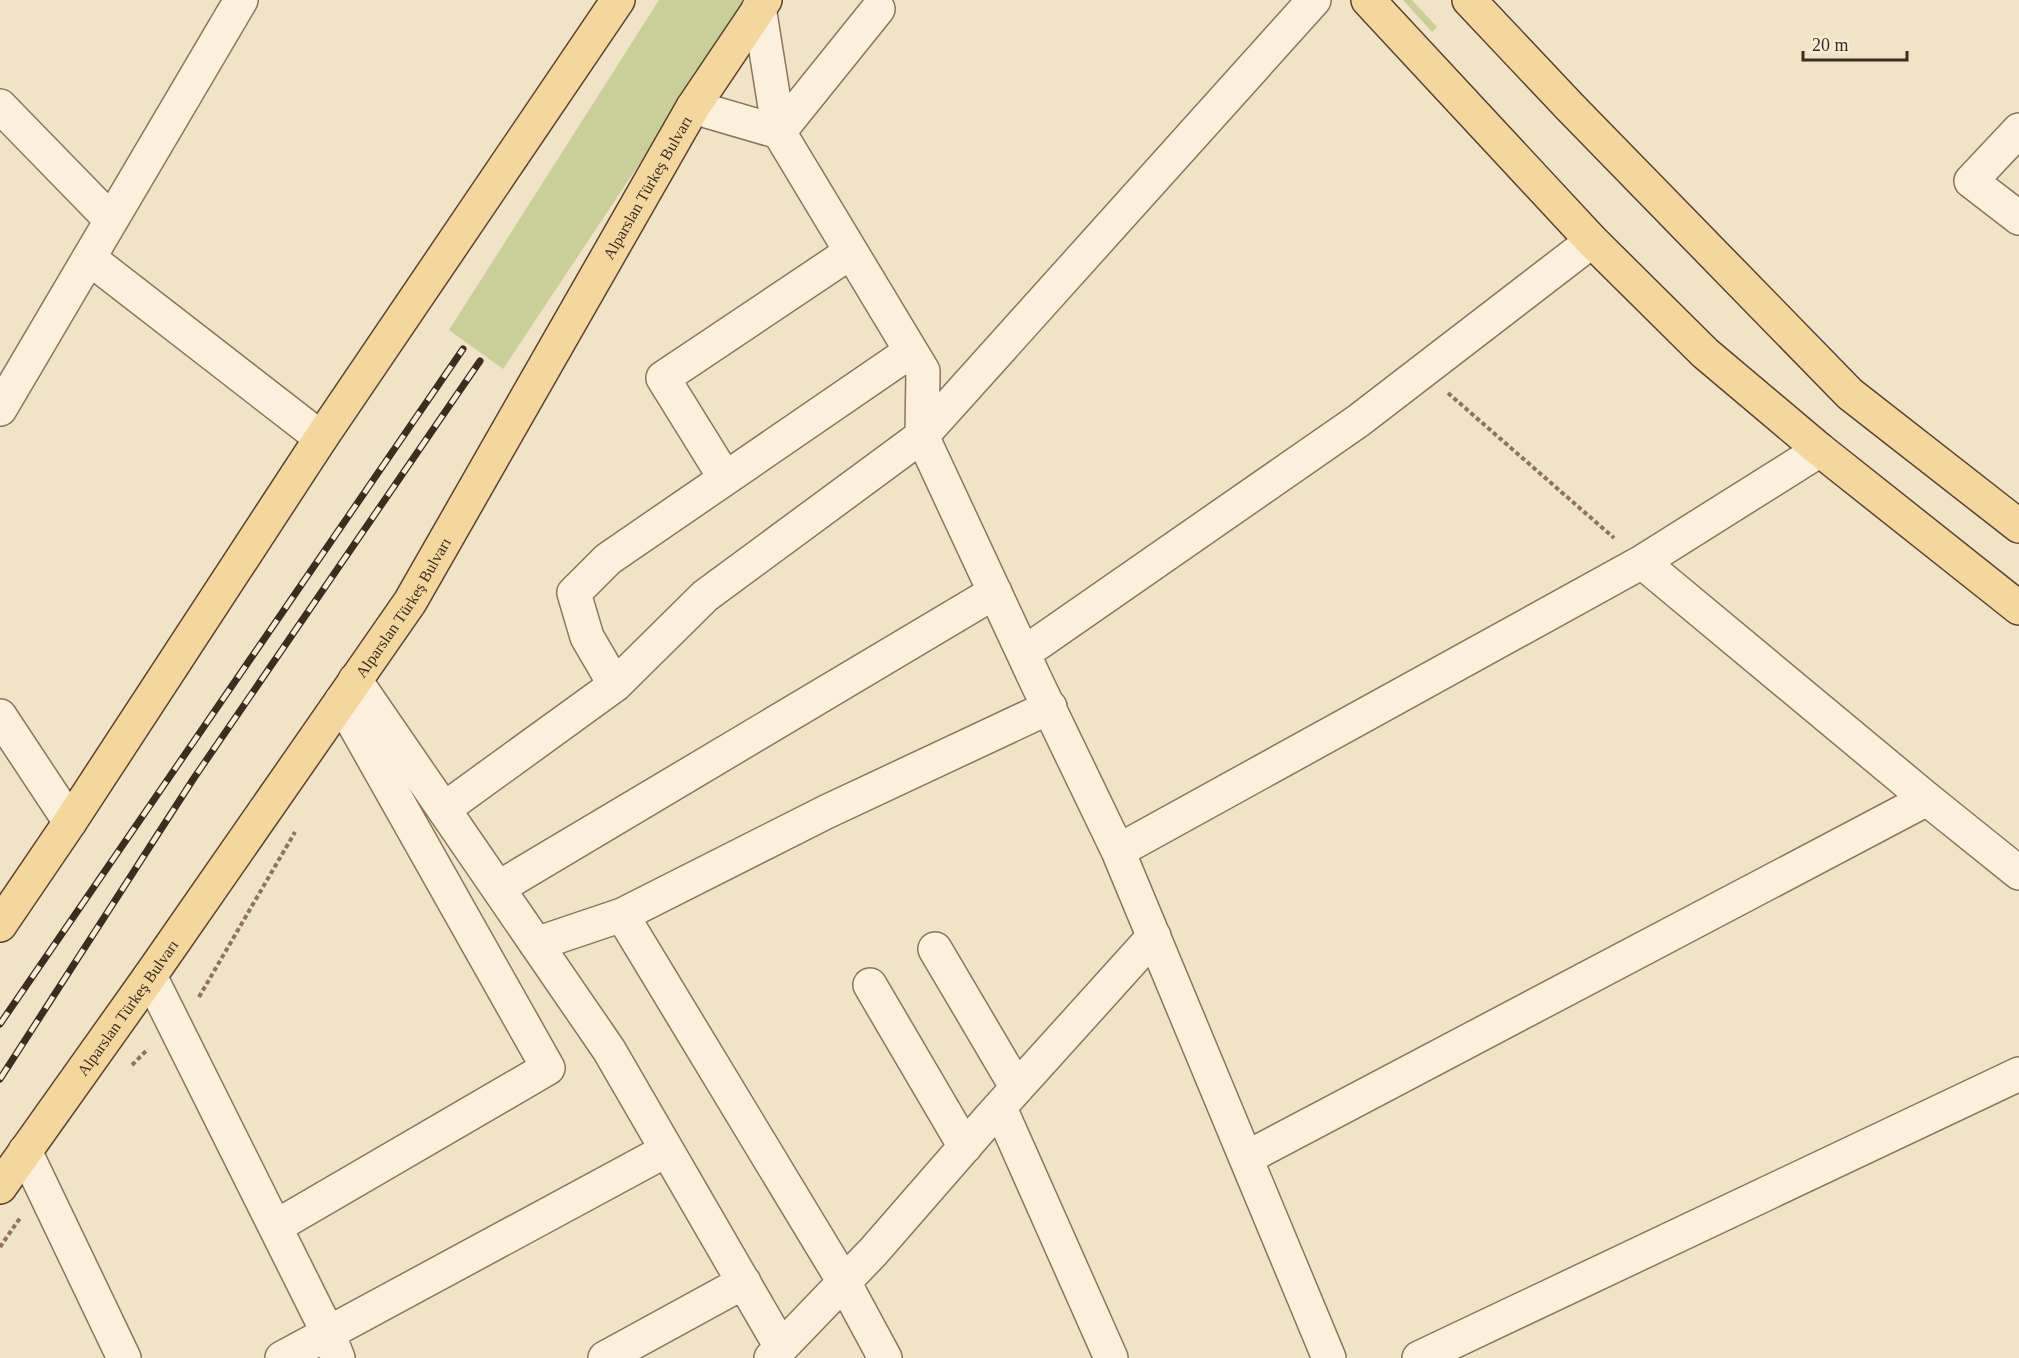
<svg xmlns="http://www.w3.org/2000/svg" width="2019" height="1358" font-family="'Times New Roman',serif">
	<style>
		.green { fill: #cacf9a }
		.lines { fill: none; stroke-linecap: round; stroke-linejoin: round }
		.minor-casing { stroke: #8d745b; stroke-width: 36 }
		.major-casing { stroke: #5b422f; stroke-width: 36 }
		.path { stroke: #8d745b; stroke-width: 4; stroke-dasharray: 4.5 3; stroke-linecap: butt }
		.minor { stroke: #faf0db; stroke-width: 33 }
		.major { stroke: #f4d79f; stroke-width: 33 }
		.rail-casing { stroke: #3d2d1f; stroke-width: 7 }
		.rail { stroke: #f7edd7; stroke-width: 4.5; stroke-dasharray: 14; stroke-linecap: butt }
		.labels { text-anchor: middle; stroke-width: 4.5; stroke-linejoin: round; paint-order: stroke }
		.street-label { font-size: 16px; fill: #3d2d1f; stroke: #f7edd7 }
	</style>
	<rect width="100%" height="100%" fill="#f0e3c7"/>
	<path class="green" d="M659,0H745L703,68L503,369L449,330Z
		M1403,0H1412L1437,27L1432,32Z"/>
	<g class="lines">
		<defs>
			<path id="minor" d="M1314,0L922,436L1037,683L1118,851L1329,1358
				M759,7L779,132
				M0,106L111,220
				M2019,130L1971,181L2019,218
				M779,132L878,9
				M89,258L321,438
				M0,409L241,0
				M725,478L663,378L851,252
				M1642,562L1820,450
				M1024,653L1358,421L1592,241
				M355,680L609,1050L781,1347
				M615,685L587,637L574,593L608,559L911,351
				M0,716L70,822
				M444,809L615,685L705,596L922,436L923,371L779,132L693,107
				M1118,851L1642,562L1927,799L2019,873
				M498,888L995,592
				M622,915L844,1282L885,1358
				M536,944L622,915L826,812L1050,707
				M935,949L1017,1088
				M150,976L328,1333L338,1358
				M870,985L965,1147
				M1000,1108L1111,1358
				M25,1151L124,1358
				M1246,1158L1927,799
				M275,1227L548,1068L341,701
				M282,1358L667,1150
				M605,1358L744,1282
				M771,1358L873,1252L988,1120L1154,936
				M1419,1358L2019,1074"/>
			<g id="major">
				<path d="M1368,0L1592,241L1705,353L1820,450L2019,608"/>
				<path d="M1469,0L1570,107L1850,394L2019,526"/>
				<path d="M0,925L70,822L321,438L618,0"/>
				<path id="s1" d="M0,1187L150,976L410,602L693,107L765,0"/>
			</g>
		</defs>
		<use href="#minor" class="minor-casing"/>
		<use href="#major" class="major-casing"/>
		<path class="path" d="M1448,393L1614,538
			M199,997L295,832
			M132,1065L148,1049
			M0,1247L20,1218"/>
		<use href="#minor" class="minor"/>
		<use href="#major" class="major"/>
		<defs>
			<path id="rail" d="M0,1024L463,349
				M0,1079L194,778L480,361"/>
		</defs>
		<use href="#rail" class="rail-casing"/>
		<use href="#rail" class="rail"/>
	</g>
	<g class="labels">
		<g class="street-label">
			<text dy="6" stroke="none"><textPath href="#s1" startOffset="1192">Alparslan Türkeş Bulvarı</textPath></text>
			<text dy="6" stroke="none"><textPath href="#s1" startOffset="706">Alparslan Türkeş Bulvarı</textPath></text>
			<text dy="6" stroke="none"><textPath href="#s1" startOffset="220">Alparslan Türkeş Bulvarı</textPath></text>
		</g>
	</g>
	<path d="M1803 51v9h104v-9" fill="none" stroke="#3d2d1f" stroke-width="3"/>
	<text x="1812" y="51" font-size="18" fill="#3d2d1f" stroke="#f7edd7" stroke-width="4.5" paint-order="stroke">20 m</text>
</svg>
